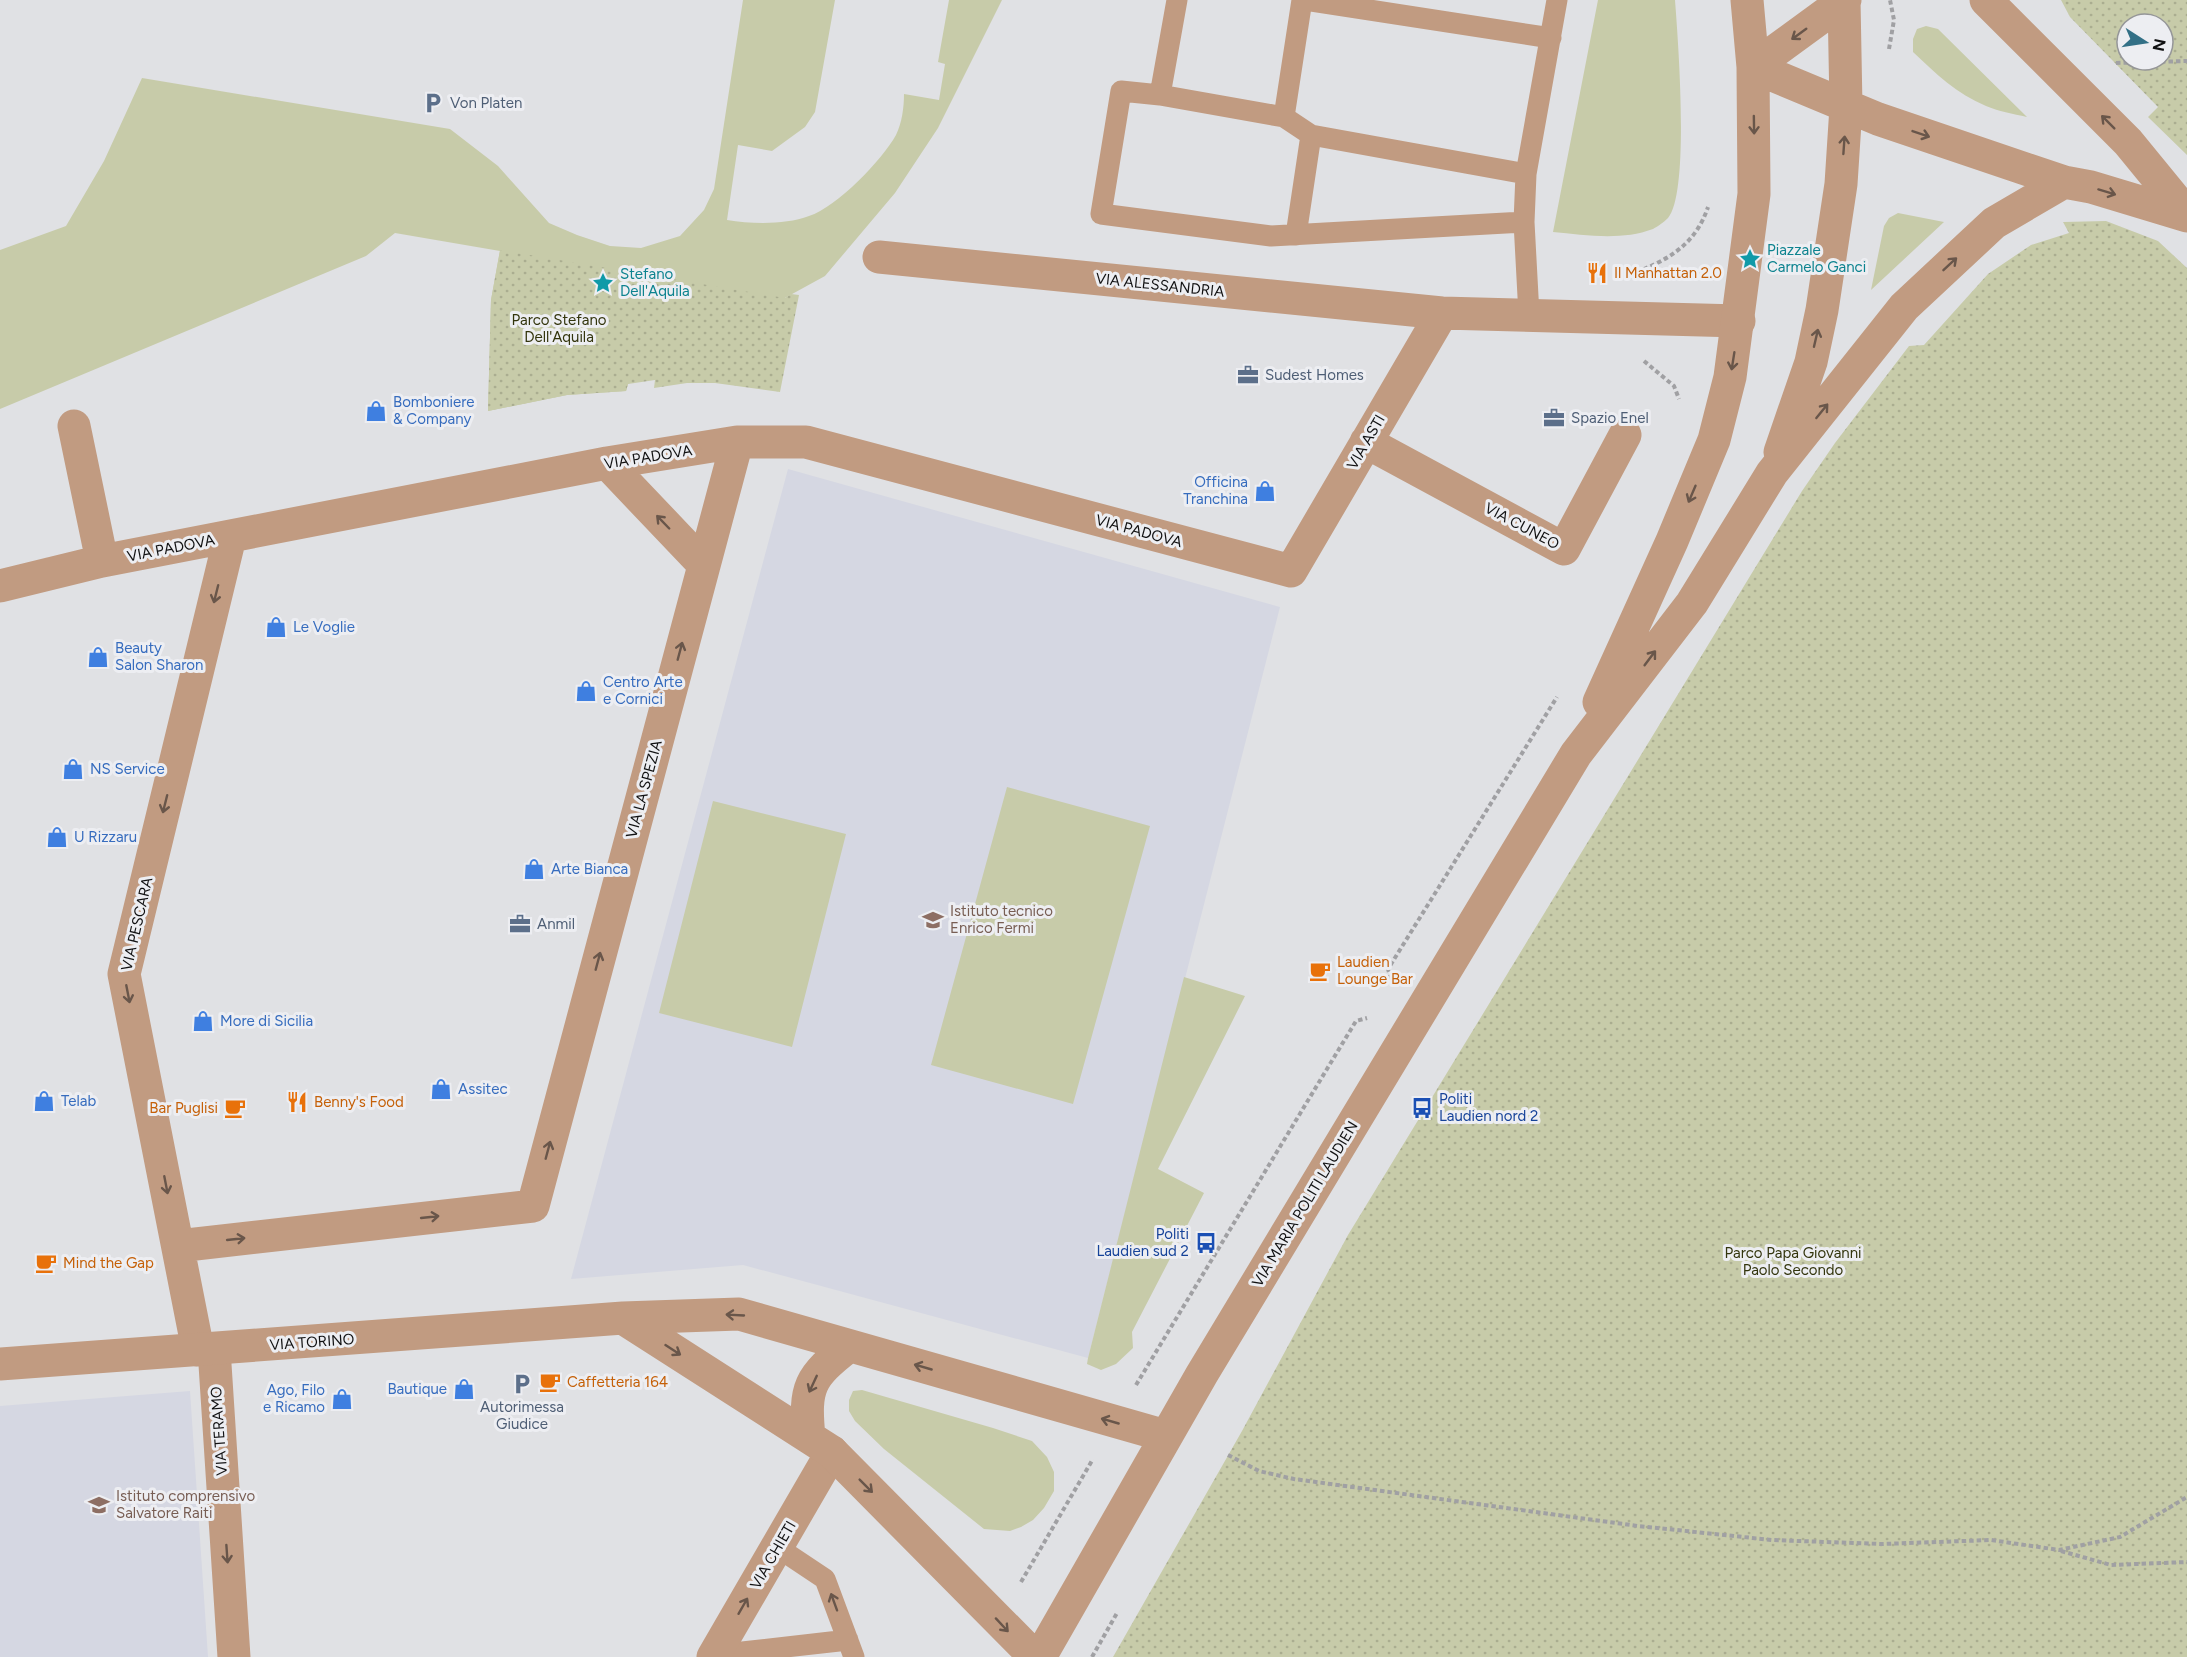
<svg xmlns="http://www.w3.org/2000/svg" width="2187" height="1657" font-family="Figtree,sans-serif">
	<style>
		.built { fill: #d5d7e2 }
		.green { fill: #c7cba9 }
		.park { fill: url(#park-dots); fill-rule: evenodd }
		.lines { fill: none; stroke-linecap: round; stroke-linejoin: round }
		.path { stroke: #a0a0a3; stroke-width: 4; stroke-dasharray: 4.5 3; stroke-linecap: butt }
		.service { stroke: #c19b81; stroke-width: 21 }
		.minor { stroke: #c19b81; stroke-width: 33 }
		.tertiary { stroke: #c19b81; stroke-width: 33 }
		.oneway { stroke: #69564a }
		.labels { text-anchor: middle; stroke-width: 6; stroke-linejoin: round; paint-order: stroke }
		.service-label { font-size: 15px; fill: #4e5e75; stroke: #edeef2; text-anchor: start }
		.culture-label { font-size: 15px; fill: #0d838f; stroke: #edeef2; text-anchor: start }
		.food-label { font-size: 15px; fill: #c56008; stroke: #edeef2; text-anchor: start }
		.street-label { font-size: 15px; fill: #111112; stroke: #edeef2 }
		.park-label { font-size: 15px; fill: #33350d; stroke: #edeef2 }
		.shop-label { font-size: 15px; fill: #366cbe; stroke: #edeef2; text-anchor: start }
		.education-label { font-size: 15px; fill: #785e54; stroke: #edeef2; text-anchor: start }
		.transit-label { font-size: 15px; fill: #164399; stroke: #edeef2; text-anchor: start }
	</style>
	<defs>
		<pattern id="park-dots" width="8" height="8" patternUnits="userSpaceOnUse" patternTransform="scale(1.5)"><rect width="8" height="8" fill="#c7cba9"/><path d="M2 2h.1M6 6h.1" fill="none" stroke="#aaad90" stroke-width="1.8" stroke-linecap="round"/></pattern>
	</defs>
	<rect width="100%" height="100%" fill="#e0e1e4"/>
	<path class="built" d="M788,469L1280,607L1088,1358L743,1265L571,1279Z
		M190,1391L208,1657H0V1406Z"/>
	<path class="green" d="M743,0H835L815,112L805,127L772,151L738,145L727,220C752,224 785,225 809,216C837,207 882,160 896,135C902,123 904,107 904,94L939,100L945,64L938,62L949,0H1002L938,128L895,193L825,276L628,384L626,391L567,395L488,411L491,300L500,251L395,233L366,256L0,409V250L66,226L104,161L142,78L450,129L498,166L549,223L577,235L610,246L641,248L680,236L704,210L714,189Z
		M1598,0H1675C1678,39 1690,192 1668,218C1664,222 1657,227 1653,229C1621,241 1585,235 1553,232Z
		M1926,26L1938,29L2027,117C2013,114 1998,111 1986,106C1957,94 1935,73 1913,52V39L1917,29Z
		M1898,213L1944,222L1871,290L1884,226L1889,218Z
		M1007,787L1150,826L1073,1104L931,1065Z
		M713,801L846,834L792,1047L659,1013Z
		M1184,977L1245,996L1158,1169L1204,1193L1132,1332L1133,1348L1116,1364L1101,1370L1087,1364L1088,1358Z
		M862,1390L993,1428L1032,1441L1047,1457L1054,1472V1491L1044,1508L1033,1520L1021,1527L1010,1531L984,1529L884,1449L855,1421L849,1411V1400L853,1391Z"/>
	<path class="park" d="M2061,0H2187V155L2148,117L2158,107L2070,17ZM2127,24H2163V60H2127Z
		M2106,221L2158,241L2187,268V1657H1113L1242,1431L1348,1235L1802,491L1835,443L1909,346L1924,345L1988,274L2031,245L2069,233L2063,222Z
		M500,250L785,298L791,294L799,295L780,392L715,383H687L654,388L655,380L628,384L626,391L567,395L488,411L491,300Z"/>
	<g class="lines">
		<path class="path" d="M1889,49L1894,20L1890,0
			M2116,63L2187,61
			M1643,277L1644,269C1675,256 1697,240 1708,207
			M1644,361L1674,386L1679,399
			M1391,979L1388,969L1557,697
			M1136,1385L1356,1021L1367,1018
			M1228,1455L1259,1471L1294,1479L1638,1526L1772,1540L1882,1544L1991,1540L2059,1550L2120,1537L2187,1497
			M2061,1551L2111,1565L2187,1562
			M1021,1582L1093,1459
			M1092,1657L1117,1613"/>
		<path class="service" d="M1302,0L1284,117L1311,135L1526,174L1524,222L1529,315
			M1305,0L1551,38
			M1160,95L1177,0
			M1284,117L1160,95L1121,91L1101,214L1271,236L1524,222
			M1526,174L1557,0
			M1296,235L1311,135
			M777,1547L825,1579L854,1657
			M715,1655L848,1640"/>
		<path class="minor" d="M879,257L1442,313L1739,321
			M74,426L102,561
			M1366,442L1564,549L1625,435
			M607,463L703,564
			M0,586L102,561L607,463L737,442H806L1291,571L1442,313
			M178,1246L533,1206L737,442
			M214,1349L234,1657
			M198,1350L124,974L230,537
			M713,1657L832,1452"/>
		<path class="tertiary" d="M1986,0L2128,142L2187,214
			M1753,67L1878,119L2064,182L2091,187L2187,216
			M1753,67L1845,0
			M1780,452L1811,362L1822,310L1841,184L1846,107L1844,0
			M1599,702L1672,541L1714,440L1730,377L1754,194L1753,67L1747,0
			M623,1318L832,1452L1035,1657
			M0,1364L623,1318L739,1314L1166,1436
			M809,1437C804,1387 809,1377 849,1346
			M1040,1657L1202,1374L1576,754L1692,603L1772,473L1904,307L1994,223L2064,182"/>
	</g>
	<defs><path id="oneway-shaft" d="M-6 0H5M1.5-3L5.5 0L1.5 3" fill="none" stroke-width="1.6" stroke-linecap="round" stroke-linejoin="round" transform="scale(1.5)"/></defs>
	<g class="oneway">
		<use href="#oneway-shaft" transform="translate(1799 34) rotate(144)"/>
		<use href="#oneway-shaft" transform="translate(2108 122) rotate(-135)"/>
		<use href="#oneway-shaft" transform="translate(1754 125) rotate(89)"/>
		<use href="#oneway-shaft" transform="translate(1921 134) rotate(19)"/>
		<use href="#oneway-shaft" transform="translate(1844 145) rotate(-86)"/>
		<use href="#oneway-shaft" transform="translate(2107 192) rotate(17)"/>
		<use href="#oneway-shaft" transform="translate(1950 264) rotate(-43)"/>
		<use href="#oneway-shaft" transform="translate(1816 338) rotate(-77)"/>
		<use href="#oneway-shaft" transform="translate(1733 361) rotate(99)"/>
		<use href="#oneway-shaft" transform="translate(1822 411) rotate(-51)"/>
		<use href="#oneway-shaft" transform="translate(1692 494) rotate(113)"/>
		<use href="#oneway-shaft" transform="translate(663 522) rotate(-134)"/>
		<use href="#oneway-shaft" transform="translate(216 594) rotate(104)"/>
		<use href="#oneway-shaft" transform="translate(680 651) rotate(-75)"/>
		<use href="#oneway-shaft" transform="translate(1650 658) rotate(-53)"/>
		<use href="#oneway-shaft" transform="translate(165 804) rotate(104)"/>
		<use href="#oneway-shaft" transform="translate(598 961) rotate(-75)"/>
		<use href="#oneway-shaft" transform="translate(128 994) rotate(79)"/>
		<use href="#oneway-shaft" transform="translate(548 1150) rotate(-75)"/>
		<use href="#oneway-shaft" transform="translate(166 1185) rotate(79)"/>
		<use href="#oneway-shaft" transform="translate(430 1217) rotate(-6)"/>
		<use href="#oneway-shaft" transform="translate(236 1239) rotate(-6)"/>
		<use href="#oneway-shaft" transform="translate(735 1315) rotate(-177)"/>
		<use href="#oneway-shaft" transform="translate(673 1350) rotate(33)"/>
		<use href="#oneway-shaft" transform="translate(923 1367) rotate(-164)"/>
		<use href="#oneway-shaft" transform="translate(813 1384) rotate(115)"/>
		<use href="#oneway-shaft" transform="translate(1110 1421) rotate(-164)"/>
		<use href="#oneway-shaft" transform="translate(866 1486) rotate(45)"/>
		<use href="#oneway-shaft" transform="translate(227 1554) rotate(86)"/>
		<use href="#oneway-shaft" transform="translate(834 1602) rotate(-110)"/>
		<use href="#oneway-shaft" transform="translate(743 1606) rotate(-60)"/>
		<use href="#oneway-shaft" transform="translate(1002 1625) rotate(47)"/>
	</g>
	<defs>
		<symbol id="parking-bare" viewBox="-9 -9 18 18"><path d="M-3.5-5.5H1a3.5 3.5 0 0 1 0 7H-1V5.5H-3.5ZM-1-3.4V-.6H.8a1.4 1.4 0 0 0 0-2.8Z" fill="#5c6f8a" stroke="#edeef2" stroke-width="2.5" paint-order="stroke"/></symbol>
		<symbol id="sight-bare" viewBox="-9 -9 18 18"><path d="M0-6L1.8-2.2L6-1.7L2.9 1.2L3.7 5.4L0 3.3L-3.7 5.4L-2.9 1.2L-6-1.7L-1.8-2.2Z" fill="#0f9aa8" stroke="#edeef2" stroke-width="2.5" paint-order="stroke"/></symbol>
		<symbol id="restaurant-bare" viewBox="-9 -9 18 18"><path d="M-5-6h1v4h1v-4h1v4h1v-4h1v5L-1.5 .5V6h-2V.5L-5-1ZM5-6V6H3V1.5H1.5Q1.5-4 5-6Z" fill="#e8710a" stroke="#edeef2" stroke-width="2.5" paint-order="stroke"/></symbol>
		<symbol id="office-bare" viewBox="-9 -9 18 18"><path d="M-6-3h4V-5.5h4V-3h4V5H-6ZM-1-4.5V-3h2v-1.5ZM-6 0V1H6V0Z" fill="#5c6f8a" stroke="#edeef2" stroke-width="2.5" paint-order="stroke"/></symbol>
		<symbol id="shop-bare" viewBox="-9 -9 18 18"><path d="M-5-2.5h2.3a2.7 3.5 0 0 1 5.4 0H5L5.5 6h-11ZM-1.5-2.5h3a1.5 2.3 0 0 0-3 0Z" fill="#3f7fe0" stroke="#edeef2" stroke-width="2.5" paint-order="stroke"/></symbol>
		<symbol id="school-bare" viewBox="-9 -9 18 18"><path d="M0-5L7-2L0 1L-7-2ZM-4 1L0 2.5L4 1V4Q0 6-4 4Z" fill="#8d6e63" stroke="#edeef2" stroke-width="2.5" paint-order="stroke"/></symbol>
		<symbol id="cafe-bare" viewBox="-9 -9 18 18"><path d="M-5.5-4.5H6V0H3Q3 3.5 0 3.5H-2.5Q-5.5 3.5-5.5 0ZM3-3.2v2h1.7v-2ZM-6 4.5H4V6H-6Z" fill="#e8710a" stroke="#edeef2" stroke-width="2.5" paint-order="stroke"/></symbol>
		<symbol id="bus-bare" viewBox="-9 -9 18 18"><path d="M-5-6H5V4H4V6H2V4H-2V6H-4V4H-5ZM-3.5-4V0h7V-4ZM-3.5 1.2v1.5H-2V1.2ZM2 1.2v1.5H3.5V1.2Z" fill="#1a4fb4" stroke="#edeef2" stroke-width="2.5" paint-order="stroke"/></symbol>
	</defs>
	<g fill-rule="evenodd">
		<use href="#parking-bare" x="418" y="88" width="30" height="30"/>
		<use href="#sight-bare" x="1735" y="244" width="30" height="30"/>
		<use href="#restaurant-bare" x="1582" y="258" width="30" height="30"/>
		<use href="#sight-bare" x="588" y="268" width="30" height="30"/>
		<use href="#office-bare" x="1233" y="360" width="30" height="30"/>
		<use href="#shop-bare" x="361" y="396" width="30" height="30"/>
		<use href="#office-bare" x="1539" y="403" width="30" height="30"/>
		<use href="#shop-bare" x="1250" y="476" width="30" height="30"/>
		<use href="#shop-bare" x="261" y="612" width="30" height="30"/>
		<use href="#shop-bare" x="83" y="642" width="30" height="30"/>
		<use href="#shop-bare" x="571" y="676" width="30" height="30"/>
		<use href="#shop-bare" x="58" y="754" width="30" height="30"/>
		<use href="#shop-bare" x="42" y="822" width="30" height="30"/>
		<use href="#shop-bare" x="519" y="854" width="30" height="30"/>
		<use href="#school-bare" x="918" y="905" width="30" height="30"/>
		<use href="#office-bare" x="505" y="909" width="30" height="30"/>
		<use href="#cafe-bare" x="1305" y="956" width="30" height="30"/>
		<use href="#shop-bare" x="188" y="1006" width="30" height="30"/>
		<use href="#shop-bare" x="426" y="1074" width="30" height="30"/>
		<use href="#shop-bare" x="29" y="1086" width="30" height="30"/>
		<use href="#restaurant-bare" x="282" y="1087" width="30" height="30"/>
		<use href="#cafe-bare" x="220" y="1093" width="30" height="30"/>
		<use href="#bus-bare" x="1407" y="1093" width="30" height="30"/>
		<use href="#bus-bare" x="1191" y="1228" width="30" height="30"/>
		<use href="#cafe-bare" x="31" y="1248" width="30" height="30"/>
		<use href="#cafe-bare" x="535" y="1367" width="30" height="30"/>
		<use href="#parking-bare" x="507" y="1369" width="30" height="30"/>
		<use href="#shop-bare" x="449" y="1374" width="30" height="30"/>
		<use href="#shop-bare" x="327" y="1384" width="30" height="30"/>
		<use href="#school-bare" x="84" y="1490" width="30" height="30"/>
	</g>
	<g class="labels">
		<g class="service-label">
			<text x="450" y="108">Von Platen</text>
			<text x="1265" y="380">Sudest Homes</text>
			<text x="1571" y="423">Spazio Enel</text>
			<text x="537" y="929">Anmil</text>
			<text x="522" y="1412" text-anchor="middle">Autorimessa<tspan x="522" dy="17">Giudice</tspan></text>
		</g>
		<g class="culture-label">
			<text x="1767" y="255">Piazzale<tspan x="1767" dy="17">Carmelo Ganci</tspan></text>
			<text x="620" y="279">Stefano<tspan x="620" dy="17">Dell'Aquila</tspan></text>
		</g>
		<g class="food-label">
			<text x="1614" y="278">Il Manhattan 2.0</text>
			<text x="1337" y="967">Laudien<tspan x="1337" dy="17">Lounge Bar</tspan></text>
			<text x="314" y="1107">Benny's Food</text>
			<text x="218" y="1113" text-anchor="end">Bar Puglisi</text>
			<text x="63" y="1268">Mind the Gap</text>
			<text x="567" y="1387">Caffetteria 164</text>
		</g>
		<g class="street-label">
			<text transform="translate(1160 285) rotate(6)" y="5">VIA ALESSANDRIA</text>
			<text transform="translate(1366 442) rotate(-60)" y="5">VIA ASTI</text>
			<text transform="translate(648 457) rotate(-9)" y="5">VIA PADOVA</text>
			<text transform="translate(1522 526) rotate(28)" y="5">VIA CUNEO</text>
			<text transform="translate(1139 531) rotate(15)" y="5">VIA PADOVA</text>
			<text transform="translate(171 548) rotate(-11)" y="5">VIA PADOVA</text>
			<text transform="translate(644 789) rotate(-75)" y="5">VIA LA SPEZIA</text>
			<text transform="translate(137 924) rotate(-77)" y="5">VIA PESCARA</text>
			<text transform="translate(1305 1204) rotate(-59)" y="5">VIA MARIA POLITI LAUDIEN</text>
			<text transform="translate(312 1342) rotate(-4)" y="5">VIA TORINO</text>
			<text transform="translate(219 1431) rotate(-94)" y="5">VIA TERAMO</text>
			<text transform="translate(773 1555) rotate(-60)" y="5">VIA CHIETI</text>
		</g>
		<g class="park-label">
			<text x="559" y="325">Parco Stefano<tspan x="559" dy="17">Dell'Aquila</tspan></text>
			<text x="1793" y="1258">Parco Papa Giovanni<tspan x="1793" dy="17">Paolo Secondo</tspan></text>
		</g>
		<g class="shop-label">
			<text x="393" y="407">Bomboniere<tspan x="393" dy="17">&amp; Company</tspan></text>
			<text x="1248" y="487" text-anchor="end">Officina<tspan x="1248" dy="17">Tranchina</tspan></text>
			<text x="293" y="632">Le Voglie</text>
			<text x="115" y="653">Beauty<tspan x="115" dy="17">Salon Sharon</tspan></text>
			<text x="603" y="687">Centro Arte<tspan x="603" dy="17">e Cornici</tspan></text>
			<text x="90" y="774">NS Service</text>
			<text x="74" y="842">U Rizzaru</text>
			<text x="551" y="874">Arte Bianca</text>
			<text x="220" y="1026">More di Sicilia</text>
			<text x="458" y="1094">Assitec</text>
			<text x="61" y="1106">Telab</text>
			<text x="447" y="1394" text-anchor="end">Bautique</text>
			<text x="325" y="1395" text-anchor="end">Ago, Filo<tspan x="325" dy="17">e Ricamo</tspan></text>
		</g>
		<g class="education-label">
			<text x="950" y="916">Istituto tecnico<tspan x="950" dy="17">Enrico Fermi</tspan></text>
			<text x="116" y="1501">Istituto comprensivo<tspan x="116" dy="17">Salvatore Raiti</tspan></text>
		</g>
		<g class="transit-label">
			<text x="1439" y="1104">Politi<tspan x="1439" dy="17">Laudien nord 2</tspan></text>
			<text x="1189" y="1239" text-anchor="end">Politi<tspan x="1189" dy="17">Laudien sud 2</tspan></text>
		</g>
	</g>
	<g transform="translate(2145 42) rotate(102)"><circle r="28" fill="#edeef2" stroke="#959698" stroke-width="1.5"/>
	<path d="M0-4.5L10 22L0 15L-10 22Z" fill="#337086"/>
	<text y="-9" font-size="16" font-weight="bold" text-anchor="middle" fill="#111112">N</text>
	</g>
</svg>
